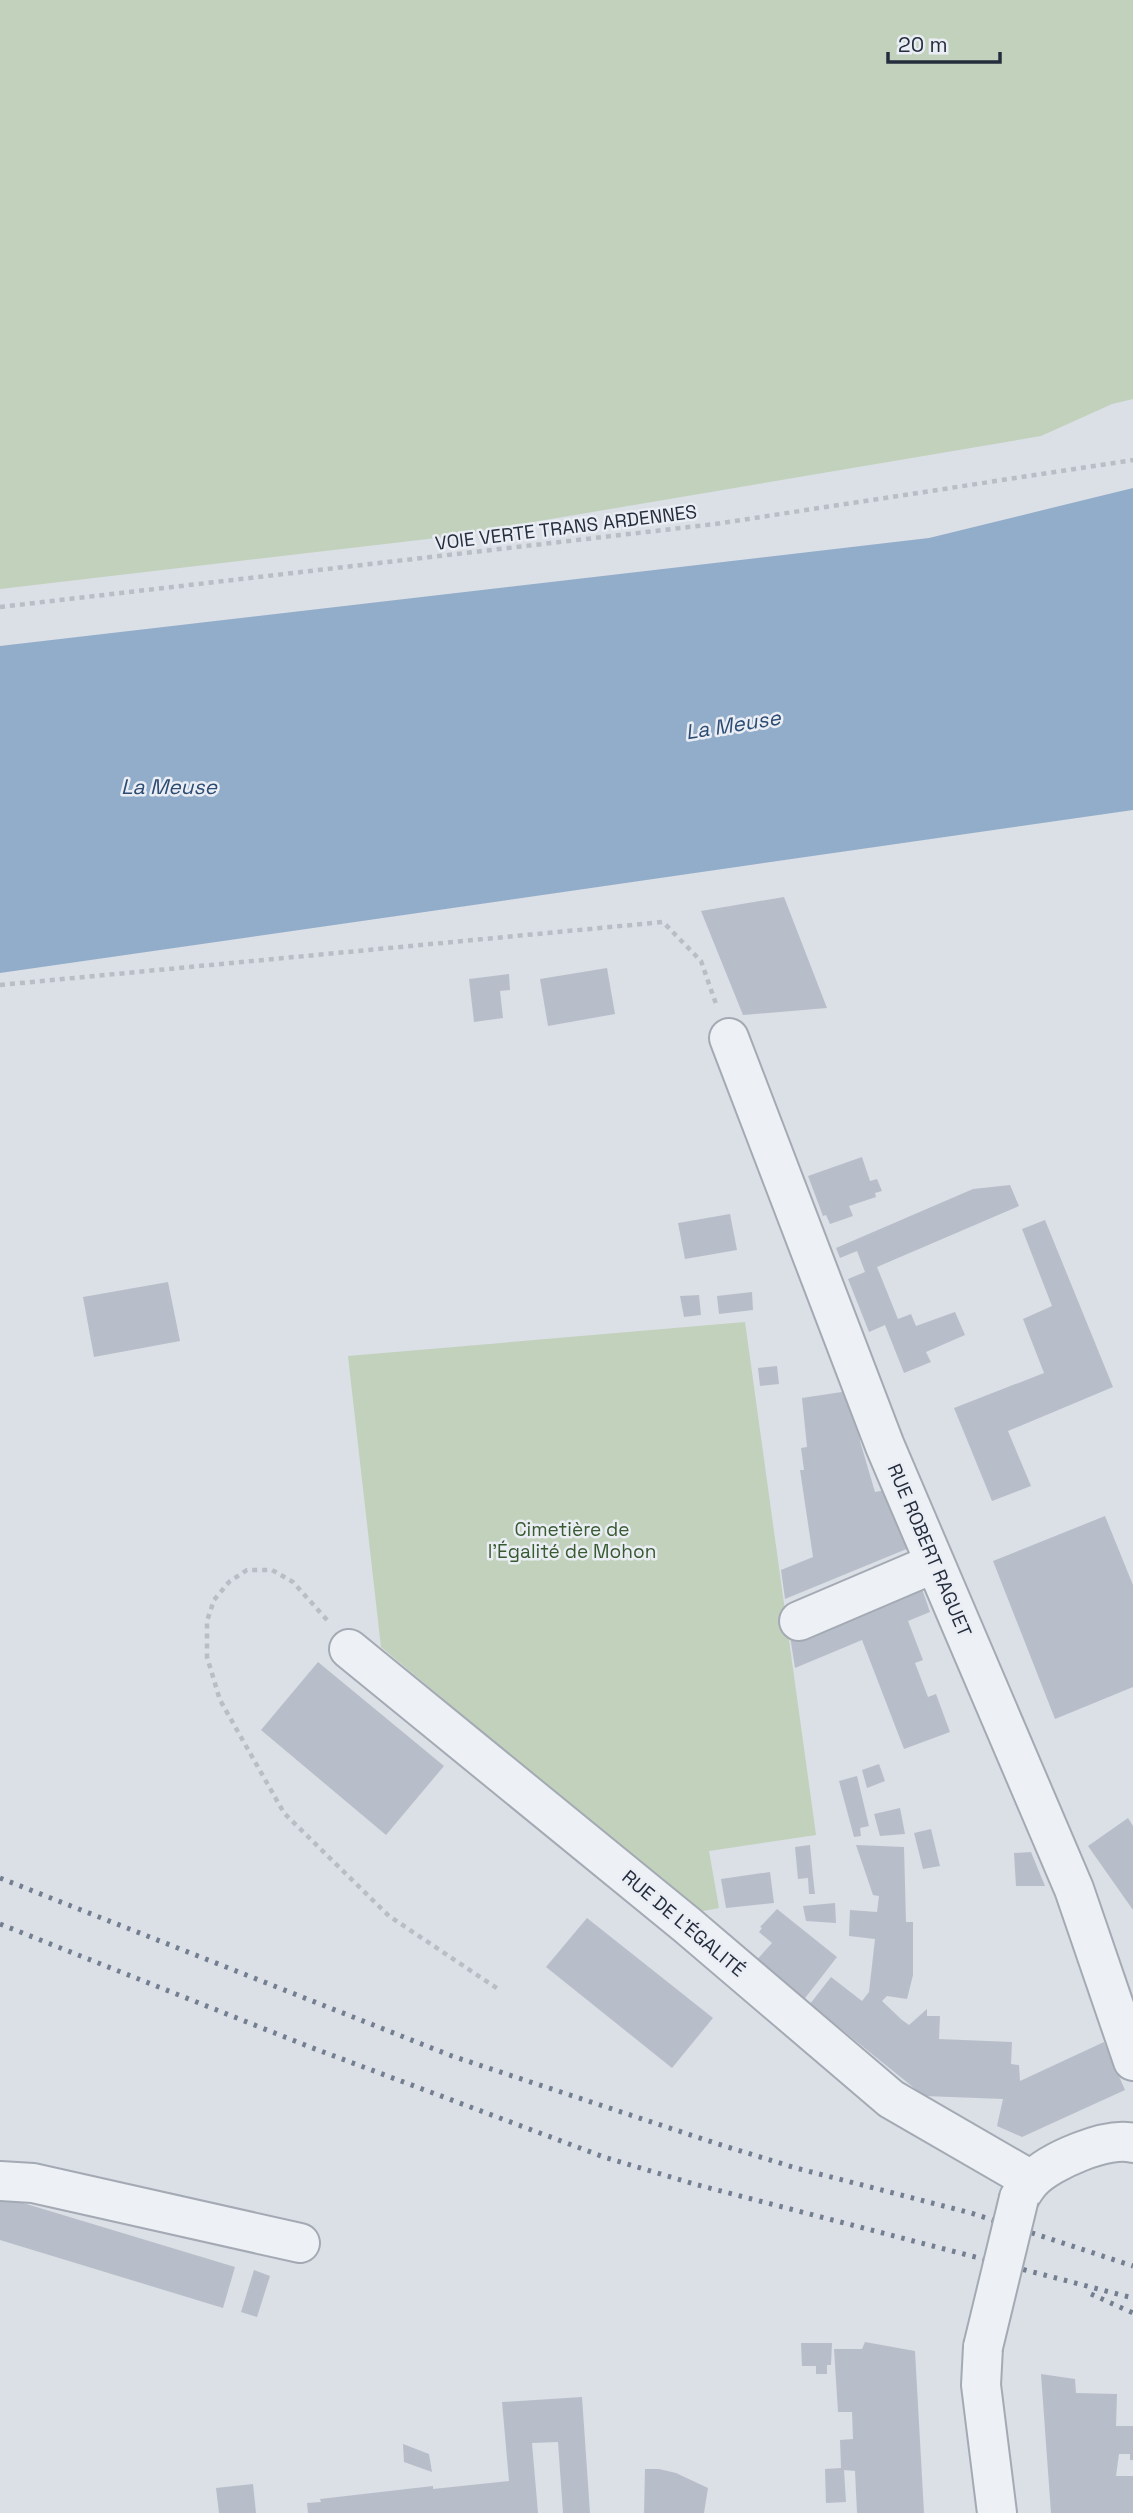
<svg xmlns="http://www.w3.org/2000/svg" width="1133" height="2513" font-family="'Space Grotesk',sans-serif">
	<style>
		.green { fill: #c1d1bb }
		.water { fill: #92adca }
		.building { fill: #b8bec9 }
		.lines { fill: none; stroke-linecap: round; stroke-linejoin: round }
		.minor-casing { stroke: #a4aab3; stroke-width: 42 }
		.path { stroke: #b9bdc5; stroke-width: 4.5; stroke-dasharray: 5 5; stroke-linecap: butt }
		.minor { stroke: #edf0f5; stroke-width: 38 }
		.rail { stroke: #737e91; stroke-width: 5; stroke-dasharray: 3.5 7; stroke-linecap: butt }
		.minor-bridge-casing { stroke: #a4aab3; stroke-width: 42; stroke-linecap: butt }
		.minor-bridge { stroke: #edf0f5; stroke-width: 38 }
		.labels { text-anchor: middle; stroke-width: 5; stroke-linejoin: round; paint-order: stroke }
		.street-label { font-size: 19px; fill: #242d3d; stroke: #eaeef4 }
		.park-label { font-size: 19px; fill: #385a30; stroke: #eaeef4 }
		.water-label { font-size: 21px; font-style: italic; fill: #2c4c73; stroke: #eaeef4 }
	</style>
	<rect width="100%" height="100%" fill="#dbdfe6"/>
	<path class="green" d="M0,0H1133V399L1112,404L1041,436L445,537L0,589Z
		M745,1322L816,1835L709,1851L719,1908L698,1912L381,1647L348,1356Z"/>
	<path class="water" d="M1133,488V810L0,973V646L929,538Z"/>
	<path class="building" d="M784,897L827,1008L743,1015L701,911Z
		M607,968L615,1014L548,1026L540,979Z
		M509,974L510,990L500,991L503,1018L474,1022L469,979Z
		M862,1157L870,1181L877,1179L882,1191L875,1193L876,1197L849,1206L853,1216L830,1224L826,1215L823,1216L808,1176Z
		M1010,1185L1019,1206L877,1267L898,1319L911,1314L916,1326L955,1312L965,1335L926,1352L931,1362L904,1373L885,1325L869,1332L848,1279L865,1272L857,1251L840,1258L836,1248L973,1189Z
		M730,1214L737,1250L685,1259L678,1223Z
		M1045,1220L1113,1387L1008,1431L1031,1486L992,1501L954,1408L1044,1373L1023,1319L1052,1306L1022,1229Z
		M168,1282L180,1341L94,1357L83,1297Z
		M752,1292L753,1310L719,1314L717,1296Z
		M699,1295L701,1315L684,1317L680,1296Z
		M777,1366L779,1384L760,1386L758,1368Z
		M855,1390L860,1441L875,1492L885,1490L909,1548L785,1599L781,1570L813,1557L800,1470H804L801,1448L807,1447L802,1398Z
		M1105,1516L1133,1585V1687L1055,1719L993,1561Z
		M920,1583L930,1612L908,1621L923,1660L915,1663L928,1697L936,1694L950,1732L904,1749L862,1640L795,1668L790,1636Z
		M318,1662L444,1766L386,1835L261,1730Z
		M879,1764L885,1781L867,1788L862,1770Z
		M857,1776L869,1826L860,1828L861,1836L854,1837L839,1781Z
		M900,1808L905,1834L880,1836L874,1814Z
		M1128,1818L1133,1826V1910L1088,1846Z
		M931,1829L940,1866L923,1869L914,1833Z
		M810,1845L813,1877L815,1894H809L808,1878L798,1879L795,1847Z
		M856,1845L904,1847L906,1922H913V1975L907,1999L887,1996L882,2001L902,2020L909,2025L927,2009V2016H940L939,2039L1012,2042L1011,2064L1019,2065L1020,2081L1104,2042L1125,2090L1022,2137L997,2126L1003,2099L924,2096L810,2004L831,1977L862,2001L869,1992L875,1939L849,1936L850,1910L877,1912L879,1896L873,1895Z
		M1031,1852L1045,1886H1016L1014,1853Z
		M770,1872L774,1903L726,1908L721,1879Z
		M835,1903L836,1923L806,1921L803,1906Z
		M777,1909L837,1957L802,2002L754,1963L772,1943L759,1932L762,1928L760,1927Z
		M587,1918L713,2018L672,2068L546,1967Z
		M0,2196L235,2267L223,2308L0,2240Z
		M254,2270L270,2276L257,2317L241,2312Z
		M865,2342L915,2351L924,2513H857L855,2471L844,2470L846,2502L826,2503L825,2469L841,2468L840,2440L853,2439L852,2412H838L834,2349H862Z
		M801,2343H832L831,2365H827V2374H816V2366H802Z
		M1041,2374L1075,2379L1076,2393L1117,2394L1116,2426H1133V2460H1130V2454H1119L1116,2476H1133V2513H1051Z
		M582,2397L590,2513H563L558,2442L532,2443L538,2513H308L307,2503L321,2502L320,2499L433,2486V2489L509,2481L502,2402Z
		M403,2444L429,2454L432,2472L404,2462Z
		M645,2469H659L676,2473L708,2488L704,2513H644Z
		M253,2484L256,2513H219L216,2488Z"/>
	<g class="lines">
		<defs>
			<path id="minor" d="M729,1038L885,1446L1074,1889L1133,2061
				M799,1621L935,1563
				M349,1649L687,1925L891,2099L1031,2180
				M0,2181L33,2183L300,2243
				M1019,2198C1023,2192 1027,2185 1032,2180C1050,2161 1108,2136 1133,2143
				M983,2347L981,2385L997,2513"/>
		</defs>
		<use href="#minor" class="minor-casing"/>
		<path class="path" d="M0,607L715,524L1133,460
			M0,985L663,922L701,961L716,1004
			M327,1620L293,1582L272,1570H247L229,1582L214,1600L207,1621V1657L220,1700L284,1813L389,1916L498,1989"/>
		<use href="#minor" class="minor"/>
		<path class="rail" d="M0,1878L452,2056L718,2144L796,2168L971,2213L1133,2266
			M0,1924L310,2047L604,2157L694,2184L1133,2298
			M1091,2294L1133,2313"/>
		<defs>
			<path id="minor-bridge" d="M983,2347L1019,2198"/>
		</defs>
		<use href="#minor-bridge" class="minor-bridge-casing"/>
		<use href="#minor-bridge" class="minor-bridge"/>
	</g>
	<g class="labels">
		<g class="street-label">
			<text transform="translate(566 527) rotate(-7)" y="7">VOIE VERTE TRANS ARDENNES</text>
			<text transform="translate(930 1550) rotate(67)" y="7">RUE ROBERT RAGUET</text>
			<text transform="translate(684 1923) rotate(40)" y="7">RUE DE L'ÉGALITÉ</text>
		</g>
		<g class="park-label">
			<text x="572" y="1536">Cimetière de<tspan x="572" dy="22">l'Égalité de Mohon</tspan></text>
		</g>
		<g class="water-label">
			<text transform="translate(733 725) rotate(-9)" y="7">La Meuse</text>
			<text x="169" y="794">La Meuse</text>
		</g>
	</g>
	<path d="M888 52v10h112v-10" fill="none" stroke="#242d3d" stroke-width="3.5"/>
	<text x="898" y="52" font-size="21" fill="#242d3d" stroke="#eaeef4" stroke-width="5" paint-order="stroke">20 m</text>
</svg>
